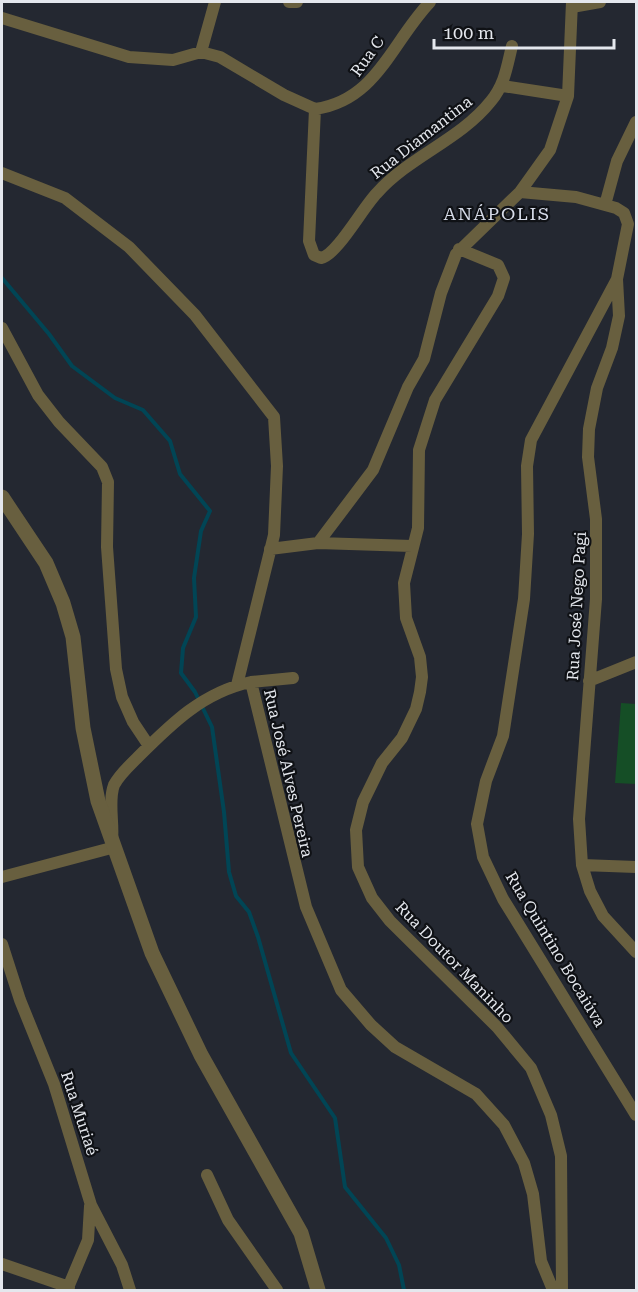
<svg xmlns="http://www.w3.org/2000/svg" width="638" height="1292" font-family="'Roboto Serif',serif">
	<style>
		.green { fill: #154e26 }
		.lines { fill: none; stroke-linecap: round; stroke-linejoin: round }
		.stream { stroke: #014555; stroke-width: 4 }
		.minor { stroke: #685f3f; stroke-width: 12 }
		.tertiary { stroke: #685f3f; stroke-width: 15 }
		.labels { text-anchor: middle; stroke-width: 4.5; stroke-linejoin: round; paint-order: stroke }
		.street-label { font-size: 16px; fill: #e4e7ed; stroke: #0f1115 }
		.neighbourhood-label { font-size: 18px; letter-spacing: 1.5px; fill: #d7dce9; stroke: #0f1115 }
	</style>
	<rect width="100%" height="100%" fill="#242831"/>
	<path class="green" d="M621,703L636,704V784L615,783Z"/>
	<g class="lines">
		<path class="stream" d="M2,278L49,334L72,366L115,398L143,410L170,441L180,474L210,511L201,531L194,578L196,617L183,648L181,673L195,692L212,727L224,812L229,872L236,896L249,912L258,937L291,1053L335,1118L345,1187L386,1238L399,1265L404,1290"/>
		<path class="minor" d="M289,2H297
			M572,7L600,2
			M2,18L129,57L173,60L201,52L220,57L284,95L315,109
			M201,52L215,2
			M503,86L568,96
			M315,109L309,241L314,255L321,258C337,255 363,207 377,193C410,156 460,140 491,101C505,84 507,66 512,46
			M315,109C377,100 391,43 430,2
			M2,173L65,198L129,247L195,315L274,417L277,466L274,535L237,685
			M520,192L576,197L616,208L624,213L628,224L617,279L619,316L612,348L597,388L589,429L588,457L596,519V599L579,819L582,865L590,891L603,916L636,952
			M605,205L617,161L636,122
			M459,249L498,265L504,278L498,296L435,400L419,450L418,528L404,583L406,618L420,657L422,677L420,692L416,709L402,738L382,763L363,802L356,830L358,867L372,898L390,921L497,1027L531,1068L551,1115L561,1156L562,1290
			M617,279L531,440L527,466L528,534L524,599L503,736L486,781L477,824L483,857L503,899L636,1115
			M2,328L38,395L59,422L102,467L108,482L107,547L116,669L122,697L133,722L149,746
			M318,543L373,470L408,387L424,359L441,293L456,254L520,192L550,150L568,96L572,2
			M270,549L318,543L412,546
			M589,681L636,662
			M251,682L293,678
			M112,840C114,823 108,801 114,785C119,775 130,765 138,757C171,724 203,692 251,682L306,907L341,990L371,1025L395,1047L476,1094L504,1125L524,1163L533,1194L541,1261L553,1290
			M582,865L636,867
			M2,877L115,847
			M2,944L20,1000L54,1084L91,1205L122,1265L130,1290
			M207,1175L228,1220L277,1290
			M2,1264L69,1287
			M67,1290L88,1240L90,1206"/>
		<path class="tertiary" d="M2,497L46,563L63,603L73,637L83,728L98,801L152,953L201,1055L301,1233L318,1290"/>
	</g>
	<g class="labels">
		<g class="street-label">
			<text transform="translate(367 56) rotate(-54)" y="6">Rua C</text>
			<text transform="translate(421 137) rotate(-38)" y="6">Rua Diamantina</text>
			<text transform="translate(576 606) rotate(-87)" y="6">Rua José Nego Pagi</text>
			<text transform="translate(289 773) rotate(77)" y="6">Rua José Alves Pereira</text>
			<text transform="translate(556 949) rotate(59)" y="6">Rua Quintino Bocaiúva</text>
			<text transform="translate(455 962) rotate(46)" y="6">Rua Doutor Maninho</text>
			<text transform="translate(80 1113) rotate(72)" y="6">Rua Muriaé</text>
		</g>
		<g class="neighbourhood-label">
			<text x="497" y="220">ANÁPOLIS</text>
		</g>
	</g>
	<rect width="638" height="1292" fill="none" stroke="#e4e7ed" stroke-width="6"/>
	<path d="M434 39v9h180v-9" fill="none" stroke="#e4e7ed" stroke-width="3"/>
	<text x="443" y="39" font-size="18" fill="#e4e7ed" stroke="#0f1115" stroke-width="4.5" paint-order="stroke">100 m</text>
</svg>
